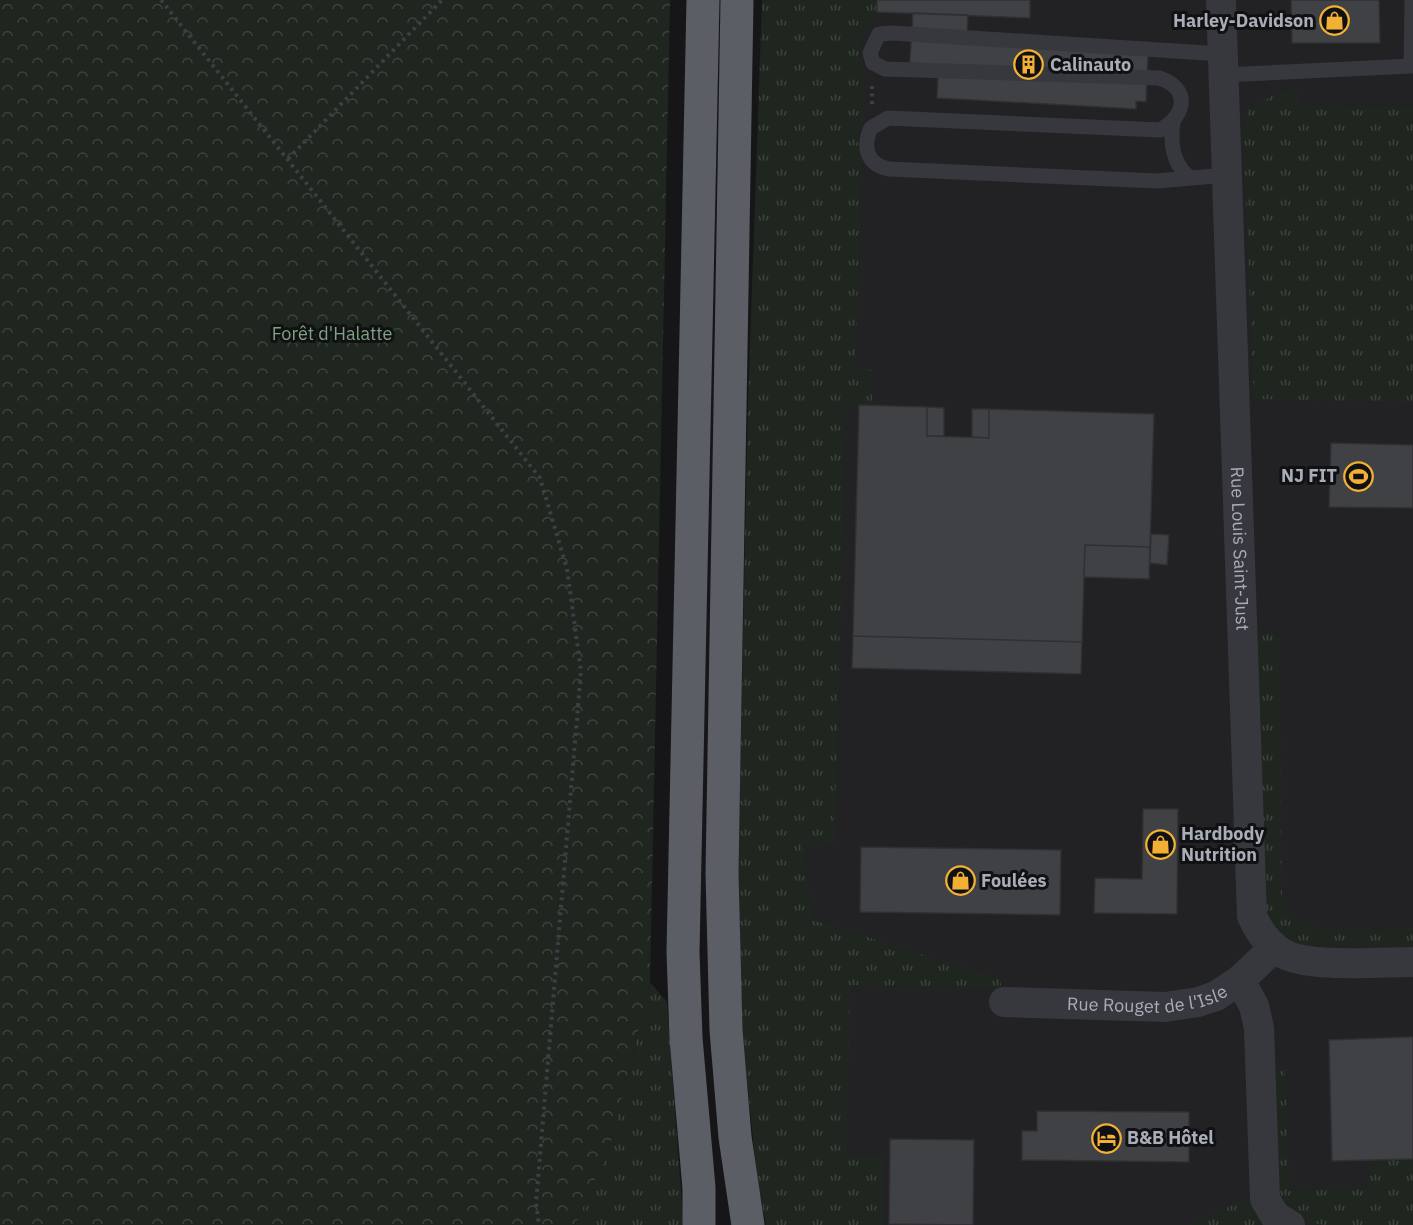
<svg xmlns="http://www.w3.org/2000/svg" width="1413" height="1225" font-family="'IBM Plex Sans',sans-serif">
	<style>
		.built { fill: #222225 }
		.grass { fill: url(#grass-tufts) }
		.forest { fill: url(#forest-crowns) }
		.building { fill: #404145; stroke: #303034; stroke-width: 1.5 }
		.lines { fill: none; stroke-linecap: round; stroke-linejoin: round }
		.path { stroke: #3d3f44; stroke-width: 4; stroke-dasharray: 3 4.5; stroke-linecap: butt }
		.service { stroke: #37383d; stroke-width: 15 }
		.minor { stroke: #37383d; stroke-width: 30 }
		.trunk { stroke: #5b5e65; stroke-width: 33 }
		.labels { text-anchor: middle; stroke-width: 6; stroke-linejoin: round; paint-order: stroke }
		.poi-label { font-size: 18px; font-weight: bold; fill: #a8adb8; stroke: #111113; text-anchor: start }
		.park-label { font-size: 18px; fill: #7fa381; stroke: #111113 }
		.street-label { font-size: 18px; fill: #a8adb8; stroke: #111113 }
	</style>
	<defs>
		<pattern id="grass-tufts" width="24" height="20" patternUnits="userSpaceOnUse" patternTransform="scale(1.5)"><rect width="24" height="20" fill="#1e261f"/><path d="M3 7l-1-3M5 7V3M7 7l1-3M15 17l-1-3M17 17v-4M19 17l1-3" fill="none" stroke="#3c433d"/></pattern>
		<pattern id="forest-crowns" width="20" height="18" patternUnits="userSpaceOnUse" patternTransform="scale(1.5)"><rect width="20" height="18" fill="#1e261f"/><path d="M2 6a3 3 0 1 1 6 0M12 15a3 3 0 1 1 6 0" fill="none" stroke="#3c433d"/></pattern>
	</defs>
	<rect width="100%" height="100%" fill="#161618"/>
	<path class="built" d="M770,0H1413V1225H819L779,1169Z"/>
	<path class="grass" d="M762,0H877L874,21L860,41V55L865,69L864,120L857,140L862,160L855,369L872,370V406L846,405L834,844L802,846L813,920L1001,979V988L850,985L846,1156L884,1157V1225H766L757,1177L742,1031L738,872L748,405Z
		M1298,91L1299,109L1413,108V402L1254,399L1243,135L1249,109L1279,92Z
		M1267,634H1274L1279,639L1282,900C1286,911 1290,920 1301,924C1321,932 1388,928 1413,928V946H1306C1285,939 1275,931 1266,912L1256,637Z
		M650,982L667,1002L683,1220L682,1225H575L610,1147Z
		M1270,1061L1285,1068L1289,1190L1368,1189V1160L1413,1159V1225H1327L1303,1222L1277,1201Z
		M1246,1199L1274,1225H1189Z"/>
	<path class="forest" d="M0,0H670L650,982L610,1147L575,1225H0Z"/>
	<path class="building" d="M877,0H1030V18L877,12Z
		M1291,0H1379L1380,43H1292Z
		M913,13L968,15L967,33L1148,55L1146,102L1136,101V109L937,98L938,75L909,74Z
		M859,405L927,407V436L989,438V409L1154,414L1150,547L1085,545L1082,642L853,636Z
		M927,407L944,408V436H927Z
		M972,409H989V438L972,437Z
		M1331,443L1413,445V508L1329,507Z
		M1151,534L1169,535L1167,565L1150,563Z
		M1085,545L1150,547L1149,579L1084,577Z
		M853,636L1082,642L1081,674L852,668Z
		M1143,809H1178L1177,914L1094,913L1095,878L1142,879Z
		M861,847L1061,850L1060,915L860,912Z
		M1409,1037H1413V1159L1332,1161L1329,1040Z
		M1037,1111L1189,1112V1162L1022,1160V1131H1037Z
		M890,1139L974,1140L973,1225L889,1224Z"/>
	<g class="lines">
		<path class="path" d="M161,0L540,478L567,569L581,671L536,1203L539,1225
			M872,104V85
			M288,159L442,0"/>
		<path class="service" d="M1222,54L893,33L879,34L870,53L873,63L885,69L1159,78C1191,88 1186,116 1160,130L888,118L871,128C862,147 867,165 889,169L1157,181L1226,175
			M1223,75L1411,66L1412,0
			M1173,123C1170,143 1173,164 1189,177"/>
		<g class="minor">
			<path id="s1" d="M1221,0L1252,916C1259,932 1268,945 1284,954C1310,968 1381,962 1413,962"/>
			<path d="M1240,980L1254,1006L1259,1028L1265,1199L1275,1216L1290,1225"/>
			<path id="s2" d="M1004,1002L1165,1007L1198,1002L1216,996L1240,980L1274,948"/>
		</g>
		<path class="trunk" d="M737,0L722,873L726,1030L735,1137L748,1225
			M699,1225V1188L686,1038L683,952L703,0"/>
	</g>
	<defs>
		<symbol id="shop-ring" viewBox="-11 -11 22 22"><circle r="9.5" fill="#111113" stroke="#f2b134" stroke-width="1.5"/><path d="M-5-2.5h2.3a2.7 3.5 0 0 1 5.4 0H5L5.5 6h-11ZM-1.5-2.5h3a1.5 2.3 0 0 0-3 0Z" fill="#f2b134"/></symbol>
		<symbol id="building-ring" viewBox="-11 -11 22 22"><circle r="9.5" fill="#111113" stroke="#f2b134" stroke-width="1.5"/><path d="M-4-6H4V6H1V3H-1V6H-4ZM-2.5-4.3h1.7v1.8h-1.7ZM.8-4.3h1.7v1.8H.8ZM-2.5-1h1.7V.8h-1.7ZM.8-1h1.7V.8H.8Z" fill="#f2b134"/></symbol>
		<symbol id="stadium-ring" viewBox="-11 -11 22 22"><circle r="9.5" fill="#111113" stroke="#f2b134" stroke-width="1.5"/><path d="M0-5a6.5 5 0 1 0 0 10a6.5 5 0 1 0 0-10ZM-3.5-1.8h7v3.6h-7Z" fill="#f2b134"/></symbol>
		<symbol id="hotel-ring" viewBox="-11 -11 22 22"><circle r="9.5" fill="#111113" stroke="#f2b134" stroke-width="1.5"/><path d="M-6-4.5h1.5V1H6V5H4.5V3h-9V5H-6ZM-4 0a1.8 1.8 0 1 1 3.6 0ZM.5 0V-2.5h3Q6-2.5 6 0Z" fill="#f2b134"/></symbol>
	</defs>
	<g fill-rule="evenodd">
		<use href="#shop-ring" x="1318" y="4" width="33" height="33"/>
		<use href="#building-ring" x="1012" y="48" width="33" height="33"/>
		<use href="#stadium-ring" x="1342" y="460" width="33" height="33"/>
		<use href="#shop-ring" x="1144" y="828" width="33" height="33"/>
		<use href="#shop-ring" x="944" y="864" width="33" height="33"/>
		<use href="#hotel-ring" x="1090" y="1122" width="33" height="33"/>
	</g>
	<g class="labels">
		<g class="poi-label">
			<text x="1314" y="27" text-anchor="end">Harley-Davidson</text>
			<text x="1050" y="71">Calinauto</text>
			<text x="1337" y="482" text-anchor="end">NJ FIT</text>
			<text x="1181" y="840">Hardbody<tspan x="1181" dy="21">Nutrition</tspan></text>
			<text x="981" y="887">Foulées</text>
			<text x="1127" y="1144">B&amp;B Hôtel</text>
		</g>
		<g class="park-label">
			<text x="332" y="340">Forêt d'Halatte</text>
		</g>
		<g class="street-label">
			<text dy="6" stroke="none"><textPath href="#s1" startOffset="549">Rue Louis Saint-Just</textPath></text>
			<text dy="6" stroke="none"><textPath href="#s2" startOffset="144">Rue Rouget de l'Isle</textPath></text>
		</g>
	</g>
</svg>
